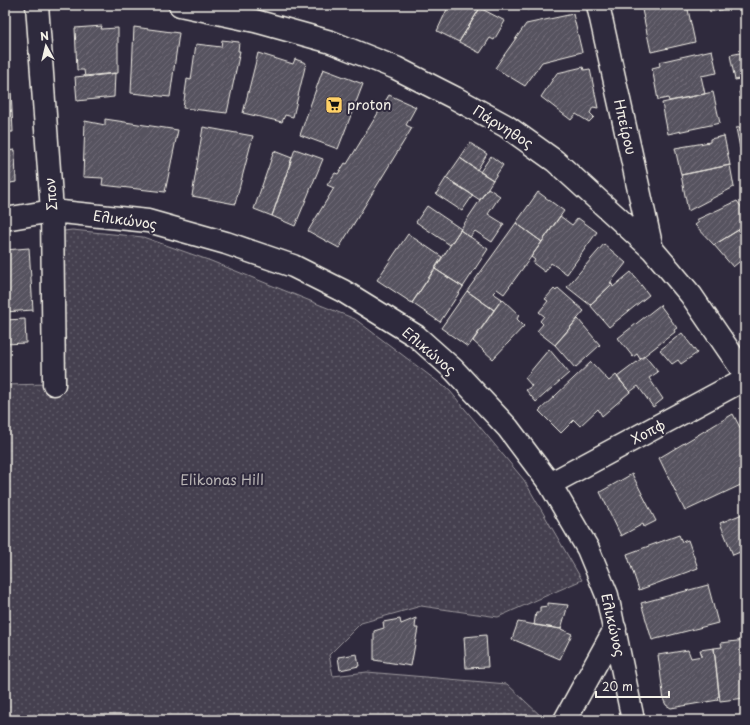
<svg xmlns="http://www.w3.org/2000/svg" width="750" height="725" font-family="'Playpen Sans',sans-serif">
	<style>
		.green { fill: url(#green-dots); stroke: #9c989c }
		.building { fill: url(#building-hatch); stroke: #f4f1e8 }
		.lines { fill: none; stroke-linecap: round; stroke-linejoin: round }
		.minor-casing { stroke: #f4f1e8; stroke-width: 25 }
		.minor { stroke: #2f2a3d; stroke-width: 22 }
		.labels { text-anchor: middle; stroke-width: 4; stroke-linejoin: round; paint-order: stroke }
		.poi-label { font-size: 14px; fill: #f4f1e8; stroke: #2f2a3d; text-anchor: start }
		.street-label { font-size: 14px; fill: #f4f1e8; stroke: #2f2a3d }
		.park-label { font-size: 14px; fill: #b7b3b3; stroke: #2f2a3d }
	</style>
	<defs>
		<pattern id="green-dots" width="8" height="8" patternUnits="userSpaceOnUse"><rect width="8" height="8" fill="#454050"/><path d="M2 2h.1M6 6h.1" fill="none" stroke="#605c69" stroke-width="1.8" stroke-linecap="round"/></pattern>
		<pattern id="building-hatch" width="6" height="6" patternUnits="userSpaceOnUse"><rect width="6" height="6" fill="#56525f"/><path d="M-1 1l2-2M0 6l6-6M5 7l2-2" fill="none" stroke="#6f6b76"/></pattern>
	</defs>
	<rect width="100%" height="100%" fill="#2f2a3d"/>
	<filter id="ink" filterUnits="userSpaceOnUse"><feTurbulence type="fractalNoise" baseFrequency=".025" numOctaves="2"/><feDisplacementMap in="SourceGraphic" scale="8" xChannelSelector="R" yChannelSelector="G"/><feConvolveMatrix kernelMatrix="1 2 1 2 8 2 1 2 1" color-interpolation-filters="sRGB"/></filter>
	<g filter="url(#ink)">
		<path class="green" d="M72,230L143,237L211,261L355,319L450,391L524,480L582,580L498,617L421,606L361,623L329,655L333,676L367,672L507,684L543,718L542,720H5V385L48,384L41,234Z"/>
		<path class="building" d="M449,5H477L480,8L459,42L437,31Z
			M526,5H550L527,10Z
			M641,5H687L695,42L651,52Z
			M709,5H744L710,12Z
			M480,8L505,21L494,40L490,38L480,53L459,42Z
			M573,14L582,52L542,62L525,86L495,68L526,24Z
			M102,26L101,29L118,28V73L85,77L84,70H77L75,28Z
			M134,27L179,33L170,97L131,93Z
			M222,40L239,42L238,51H240L227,113L183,108L187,79L191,80L196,44L221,47Z
			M712,50L717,73L701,76L705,94L669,101L668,98L658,100L652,68L660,66L659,62Z
			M745,52V82L742,83L741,79L735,80L730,55Z
			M258,53L293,64L295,59L306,63L293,117L285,115L282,122L243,113Z
			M583,67L584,70L590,69L598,108L593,107L590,113L594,117L589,122L576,114L571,120L541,97L557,73Z
			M323,69L363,84L338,149L300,135Z
			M115,73L114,97L77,101L75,77Z
			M745,82V113H744L739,92L744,91L742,83Z
			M11,90L12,111H5V91Z
			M713,92L720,123L668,134L662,103Z
			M389,95L416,107L406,125L412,128L339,248L308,231L334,188L327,185L335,173L338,174L345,163L347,164Z
			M5,111H12L13,132H5Z
			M105,119L178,130L165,192L102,185L103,178L83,177L85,121L105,125Z
			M203,127L253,136L235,204L192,196Z
			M745,127V147L740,148L736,128Z
			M724,136L730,165L681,175L675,148L710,142V139Z
			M470,143L487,154L477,170L460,158Z
			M295,149L323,159L295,226L272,216Z
			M15,150L16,182L5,184V151Z
			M274,151L292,158L272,216L254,209Z
			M491,156L503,165L493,180L480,172Z
			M460,158L493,180L480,200L446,178Z
			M730,165L734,187L688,211L681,175Z
			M446,178L473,195L462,211L436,194Z
			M488,188L500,196L488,214L504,224L492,242L475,231L470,237L460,230Z
			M538,192L564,211L542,242L516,223Z
			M737,201L745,212V226L714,245L695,225L699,222L696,220Z
			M427,206L461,229L450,245L416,222Z
			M560,216L572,225L578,218L597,232L567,274L551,263L545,272L533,263L535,260L531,257Z
			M516,223L542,242L504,294L497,289L493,293L502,299L494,310L467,291Z
			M745,226V257L733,267L714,245Z
			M460,230L488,249L463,287L435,269Z
			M408,234L442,257L412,303L377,280Z
			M604,244L626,263L610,283L612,284L590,305L567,287Z
			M29,248L33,310L5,312V250Z
			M435,269L463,287L440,322L412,303Z
			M631,272L649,295L609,327L590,305L612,284L613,287Z
			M558,288L584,311L555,345L537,331L543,324L540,321L544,316L539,312L548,301L545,299L554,289L556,291Z
			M467,291L494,310L468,347L441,328Z
			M502,299L519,315L517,319L524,326L493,359L473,341Z
			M660,305L677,328L674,330L675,332L640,359L637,354L633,357L618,338Z
			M25,319L26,343L5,344V320Z
			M578,319L600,345L575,368L555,345Z
			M682,333L697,353L681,364L678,360L672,364L660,350Z
			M549,349L569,373L536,402L526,390L532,386L525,378Z
			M645,356L658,372L649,378L663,399L653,407L638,386L630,392L617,377Z
			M591,362L609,381L616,375L630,392L602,416L598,409L580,426L574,420L561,433L539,411Z
			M733,414L745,437V483L685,511L659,458Z
			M632,474L656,521L644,527L643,524L621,536L600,492Z
			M745,513V550L733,555L720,523Z
			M679,535L682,542L688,540L698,568L639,590L627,554Z
			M708,585L718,623L652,640L641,603Z
			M548,603L568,605L561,629L534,625L536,612H540V607L548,606Z
			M416,618L415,628H418L411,666L374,660V631L384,628L383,622L400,619L401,624Z
			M518,622L561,629L572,634L560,659L512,639Z
			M486,635L488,667L466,668L464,637Z
			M745,640V698L720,701L714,648L722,647L721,643Z
			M714,648L719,696L717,697L718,700L671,708L666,705L664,701L658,655L688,650L691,658L702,656L700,650Z
			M357,654L359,666L340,670L338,657Z"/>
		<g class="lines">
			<defs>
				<path id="minor" d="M37,5L52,211L54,384
					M180,5L255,21L331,42L396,68L455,98L506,126L555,161L652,249L691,295L745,374
					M598,5L652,249
					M5,219L52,211L148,221L226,243L293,266L343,291L416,336L453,369L508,428L550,484L588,549L607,595L633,720
					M550,484L745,379
					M565,720L615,629"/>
			</defs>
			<use href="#minor" class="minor-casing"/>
			<use href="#minor" class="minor"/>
		</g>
	</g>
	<defs>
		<symbol id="supermarket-square" viewBox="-11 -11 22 22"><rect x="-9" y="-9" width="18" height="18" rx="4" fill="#ffd166" stroke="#2f2a3d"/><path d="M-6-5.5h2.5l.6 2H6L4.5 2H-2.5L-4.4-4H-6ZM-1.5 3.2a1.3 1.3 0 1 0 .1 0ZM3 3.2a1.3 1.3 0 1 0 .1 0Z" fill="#111"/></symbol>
	</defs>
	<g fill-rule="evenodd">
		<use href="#supermarket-square" x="324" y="95" width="20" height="20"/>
	</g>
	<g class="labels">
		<g class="poi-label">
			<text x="347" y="110">proton</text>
		</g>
		<g class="street-label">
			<text transform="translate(503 127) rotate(32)" y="5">Πάρνηθος</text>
			<text transform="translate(625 127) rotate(77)" y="5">Ηπείρου</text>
			<text transform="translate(51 194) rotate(-94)" y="5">Σπον</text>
			<text transform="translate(125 220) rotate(8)" y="5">Ελικώνος</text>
			<text transform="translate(429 351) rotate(40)" y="5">Ελικώνος</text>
			<text transform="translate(648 432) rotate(-28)" y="5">Χοπφ</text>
			<text transform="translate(613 625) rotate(77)" y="5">Ελικώνος</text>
		</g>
		<g class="park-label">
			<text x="222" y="485">Elikonas Hill</text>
		</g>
	</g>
	<rect width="750" height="725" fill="none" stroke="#2f2a3d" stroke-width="20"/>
	<rect x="10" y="10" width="730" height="705" fill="none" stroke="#f4f1e8" stroke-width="1.5" filter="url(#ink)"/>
	<g transform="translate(46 46) rotate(352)" stroke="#2f2a3d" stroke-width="3" paint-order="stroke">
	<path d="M0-3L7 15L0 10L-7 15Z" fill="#f4f1e8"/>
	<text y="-6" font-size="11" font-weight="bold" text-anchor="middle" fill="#f4f1e8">N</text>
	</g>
	<path d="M596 691v6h73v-6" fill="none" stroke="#f4f1e8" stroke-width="2"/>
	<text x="602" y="691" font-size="12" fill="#f4f1e8" stroke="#2f2a3d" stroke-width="3" paint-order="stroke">20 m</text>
</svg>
